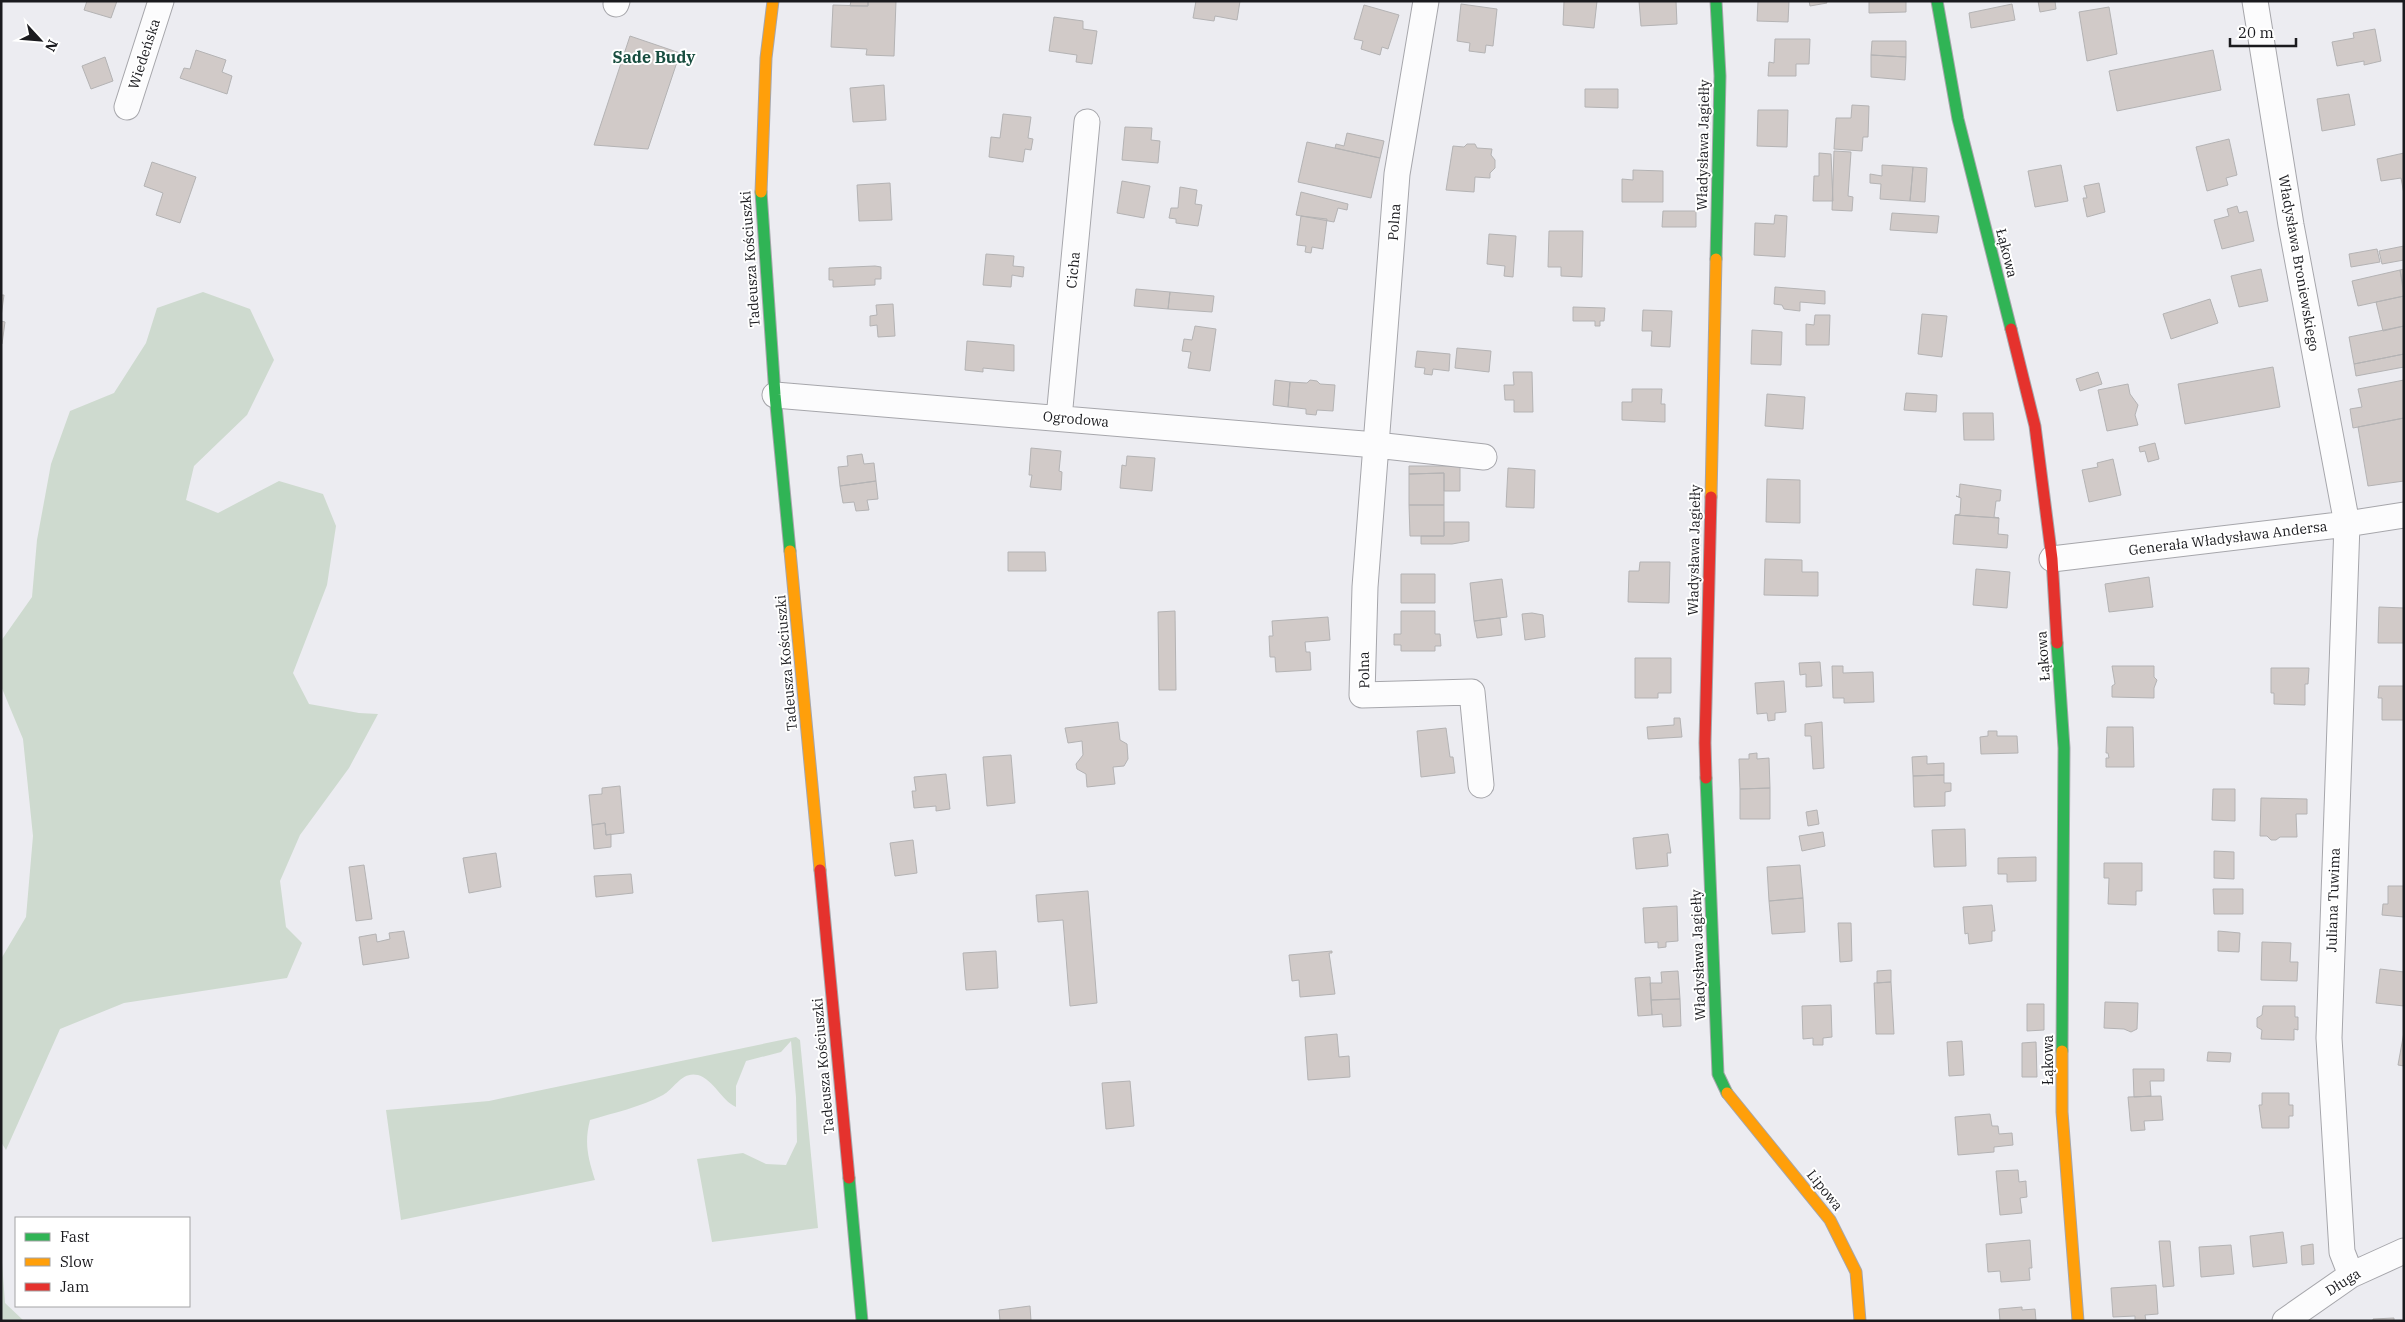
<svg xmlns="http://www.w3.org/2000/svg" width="2405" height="1322" font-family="'IBM Plex Serif',serif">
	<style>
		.green { fill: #cedacf }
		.building { fill: #d1cac8; stroke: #b4b3b4 }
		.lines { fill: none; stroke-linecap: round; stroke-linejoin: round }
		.street-casing { stroke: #a6a6ab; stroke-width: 27 }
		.fast-casing { stroke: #a6a6ab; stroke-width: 13 }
		.slow-casing { stroke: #a6a6ab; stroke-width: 13 }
		.jam-casing { stroke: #a6a6ab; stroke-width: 13 }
		.street { stroke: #fcfcfd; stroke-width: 25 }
		.fast { stroke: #30b455; stroke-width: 11 }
		.slow { stroke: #ff9f0a; stroke-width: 11 }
		.jam { stroke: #e5322d; stroke-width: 11 }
		.labels { text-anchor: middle; stroke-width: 4; stroke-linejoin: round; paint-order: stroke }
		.street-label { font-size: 14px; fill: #1a1a1e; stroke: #fff }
		.quarter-label { font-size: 16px; font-weight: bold; fill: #184d3f; stroke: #fff }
	</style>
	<rect width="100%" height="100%" fill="#ececf1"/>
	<path class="green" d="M203,292L250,309L274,360L247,415L194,466L186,500L218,513L279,481L323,494L336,526L327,585L293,673L309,704L359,713L378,714L349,768L300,835L280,881L286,927L302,943L287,978L124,1003L60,1029L6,1150L1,1142V959L26,917L33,836L23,739L1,686V641L32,597L37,540L51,464L70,411L114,393L146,343L157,308Z
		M796,1037L800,1040L818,1228L712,1242L697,1159L743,1153L766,1164L786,1165L797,1142L796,1097L791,1041L781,1052L746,1061L736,1086V1107C721,1100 714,1080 698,1075C682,1071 675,1088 663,1095C641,1107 613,1113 590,1120C584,1143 588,1158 595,1180L401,1220L386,1110L489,1101Z
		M1,1249L5,1303L24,1321H1Z"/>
	<path class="building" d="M87,1H117L111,18L84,10Z
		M851,1H868V6H850Z
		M868,1H896L894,56L866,55L867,49L831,47L833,5L868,6Z
		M1196,1H1240L1237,20L1215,16L1214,21L1193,18Z
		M1564,1H1597L1594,28L1563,25Z
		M1639,1H1676L1677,24L1641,26Z
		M1758,1H1789L1788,22L1757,21Z
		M1809,1H1826L1827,3L1810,6Z
		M1869,1H1906V12L1869,13Z
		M2038,1H2055L2056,9L2040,12Z
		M1461,4L1497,9L1493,46L1486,45L1485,53L1469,51L1470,43L1457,41Z
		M2012,4L2015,20L1971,28L1969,13Z
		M1364,5L1399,15L1388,49L1382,47L1380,55L1361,49L1363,41L1354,39Z
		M2109,7L2117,54L2087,61L2079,12Z
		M1054,17L1083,21V29L1097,31L1092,64L1076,62L1077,55L1049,51Z
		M2375,29L2381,61L2364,65V61L2337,66L2332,42L2354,38L2353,33Z
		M630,36L680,53L648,149L594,145Z
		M1775,39H1810L1809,64H1796V76H1768L1769,62L1774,63Z
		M1872,41H1906V57L1871,55Z
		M196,50L226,60L222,72L232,76L227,94L180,78L184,68L190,69Z
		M2213,50L2221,90L2117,111L2109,71Z
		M1871,55L1906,57L1905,80L1871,77Z
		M105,57L113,81L91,89L82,66Z
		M884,85L886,120L853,122L850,88Z
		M1585,89H1618V108L1585,107Z
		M2349,94L2355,125L2322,131L2317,99Z
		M1852,105L1869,106L1868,137H1863L1862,151L1834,149L1836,118H1851Z
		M1758,110H1788L1787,147L1757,146Z
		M1003,114L1031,117L1028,138L1033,139L1031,150L1025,149L1023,162L989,157L991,137L1000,138Z
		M1125,127L1152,128L1151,140L1160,141L1158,163L1122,160Z
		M1347,133L1384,141L1380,158L1335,148L1336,144L1344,146Z
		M2229,139L2237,175L2226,178L2228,185L2207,191L2196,147Z
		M1307,142L1380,158L1371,198L1298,182Z
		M1467,144H1475L1477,148L1492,149L1491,155L1495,160V168L1490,173V178L1475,177L1474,192L1446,190L1453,146L1464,147Z
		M1834,151L1851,152L1848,196L1853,197L1852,211L1832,210Z
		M1819,153L1831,154L1833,201H1813L1814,176H1819Z
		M2404,153V194L2401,178L2381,181L2377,159Z
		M152,162L196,177L180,223L156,215L163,193L144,186Z
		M1882,165L1913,167L1910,201L1880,199L1881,184L1870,183V174L1882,176Z
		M2061,165L2068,201L2035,207L2028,171Z
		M1913,167L1927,168L1925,202L1910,201Z
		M1633,170L1663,171V202H1622V179L1633,180Z
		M1122,181L1150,186L1144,218L1117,213Z
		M890,183L892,220L859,221L857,185Z
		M2099,183L2105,212L2087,217L2083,198H2087L2084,186Z
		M1180,187L1197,190L1195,204L1202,205L1198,226L1176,223V219L1169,218L1171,208H1178Z
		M1301,192L1348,204L1347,210L1338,208L1334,222L1296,215Z
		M2237,206L2239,213L2247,211L2254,241L2222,249L2214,220L2229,216L2227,209Z
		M1663,211H1696V227H1662Z
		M1892,213L1939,216L1937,233L1890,230Z
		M1775,215L1787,216L1785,257L1754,255L1755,223L1774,224Z
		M1301,216L1327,219L1323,249L1312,247L1311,253L1305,252L1306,246L1297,245Z
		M1549,231H1583L1582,277L1561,276V267H1548Z
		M1489,234L1516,236L1513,277L1504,276L1505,266L1487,264Z
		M2404,246V260L2382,264L2379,251Z
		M2377,249L2380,262L2351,267L2349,254Z
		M986,254L1014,256L1013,266L1024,267L1023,277L1012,275L1011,287L983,285Z
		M875,266L881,267V279H875V285L833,287V280H829V268Z
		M2261,269L2268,301L2239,307L2231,276Z
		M2404,269V290L2400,270Z
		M2400,270L2404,296L2358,306L2352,281Z
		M1775,287L1825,291V304L1800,302V311L1784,309L1782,305L1774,304Z
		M1136,289L1170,292L1168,309L1134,306Z
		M1170,292L1214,296L1212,312L1168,309Z
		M1,295H4L1,317Z
		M2404,296V326L2383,331L2376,302Z
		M2210,299L2218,323L2171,339L2163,314Z
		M893,304L895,336L878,337L877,325L870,326V316L877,315L876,305Z
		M1573,307L1605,308L1604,321H1600V326H1595V321H1573Z
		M1643,310L1672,311L1670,347L1651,346L1652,331H1642Z
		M1922,314L1947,316L1942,357L1918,354Z
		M1815,315H1830L1829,345H1806V324L1814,325Z
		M1,321L5,322L2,344H1Z
		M1195,326L1216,329L1210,371L1188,368L1191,352L1182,351L1184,339L1192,340Z
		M2404,326V354L2354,364L2349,337Z
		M1752,330L1782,332L1781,365L1751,364Z
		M967,341L1014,345V371L983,368V372L965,370Z
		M1457,348L1491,351L1489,372L1455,368Z
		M1417,351L1450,354L1449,371L1433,369L1432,375L1424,374L1425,368L1415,367Z
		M2404,354V367L2356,376L2354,364Z
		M2273,367L2280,407L2185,424L2178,384Z
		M1513,372H1532L1533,412H1514V400H1505L1504,385H1514Z
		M2098,372L2102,384L2080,391L2076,379Z
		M1275,380L1290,382L1288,407L1273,405Z
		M1310,380L1317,381L1320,384L1335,385L1333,411L1317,410L1316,415L1306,414V409L1288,407L1290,382L1307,383Z
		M2404,380V418L2353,428L2350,409L2362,407L2358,389Z
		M2128,384L2130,394L2138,405L2135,415L2138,425L2107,431L2098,390Z
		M1632,389H1662L1661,404H1665V422L1622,420V402H1632Z
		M1906,393L1937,395L1936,412L1904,410Z
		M1767,394L1805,397L1803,429L1765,426Z
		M1963,413H1993L1994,440H1964Z
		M2404,418V481L2368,486L2358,427Z
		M2155,443L2159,459L2148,462L2145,451L2140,452L2139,447Z
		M1031,448L1061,451L1059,471L1062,472L1061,490L1030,487L1032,475H1029Z
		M862,454L864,464L874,463L876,481L840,486L838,467L848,466L847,456Z
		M1127,456L1155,458L1152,491L1120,488L1122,465L1126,466Z
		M2113,459L2121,495L2089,502L2082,470L2098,467L2097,463Z
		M1409,466H1460V491H1444V473L1409,474Z
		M1508,468L1535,470L1534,508L1506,507Z
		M1444,473V505H1409V474Z
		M1767,479L1800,480V523L1766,522Z
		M876,481L878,499L867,500L869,510L856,511L854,502L843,503L840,486Z
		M1960,484L2001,490L2000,501H1996L1994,517L1999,518L1955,515L1960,514L1961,498L1956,496L1959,497Z
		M1409,505H1444V536H1410Z
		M1955,515L1999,518L1998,534L2008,535L2007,548L1953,544Z
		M1444,522H1469V541L1452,544H1421V536H1444Z
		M1008,552H1045L1046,571H1008Z
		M1765,559L1802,560V572H1818V596L1764,595Z
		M1640,562H1670L1669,603L1628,602L1629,571H1639Z
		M1976,569L2010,572L2007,608L1973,605Z
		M1401,574H1435V603H1401Z
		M2149,577L2153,607L2109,612L2105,584Z
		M1502,579L1507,617L1474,621L1470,583Z
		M2379,607L2404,608V643H2378Z
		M1175,611L1176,690H1159L1158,612Z
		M1401,611H1435V634H1440L1441,646H1435V651H1401V645H1394V634H1401Z
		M1532,613L1543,615L1545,637L1525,640L1522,614Z
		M1328,617L1330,640L1305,642L1306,652H1310L1311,670L1276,672L1275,657H1270L1269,636H1273L1272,621Z
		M1500,618L1502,635L1477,638L1474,621Z
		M1635,658H1671V693H1658V698H1635Z
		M1820,662L1822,686L1806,687V674L1800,675L1799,663Z
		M1832,666H1843V673L1873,672L1874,702L1844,703V698H1833Z
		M2112,666H2154V677L2157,680L2154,688V698L2112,697V686L2115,684Z
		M2271,668H2309L2308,684H2305V705L2274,704V693H2271Z
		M1784,681L1786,712L1775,713V720L1768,721L1767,713L1757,714L1755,683Z
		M2379,686H2404V720H2382V698H2378Z
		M1674,718H1680L1682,737L1648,739L1647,727L1674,725Z
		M1118,722L1120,740L1127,744L1128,759L1124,766L1113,767L1115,784L1087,787L1086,774L1077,769L1076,764L1083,755L1082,741L1068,743L1065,728Z
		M1822,722L1824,768L1813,769L1811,736H1805V724Z
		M2107,727H2133L2134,767H2106V758H2109L2108,753H2106Z
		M1446,728L1450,757H1453L1455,773L1421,777L1417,731Z
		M1988,731H1997V736H2017L2018,753L1981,754L1980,737L1988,736Z
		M1757,753V759L1769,758L1770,788L1740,789L1739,759H1749V754Z
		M1011,755L1015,803L987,806L983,757Z
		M1927,756V764L1944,763V775L1913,776L1912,757Z
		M946,774L950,809L936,811V806L914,808L912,791H916L914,777Z
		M1944,775V783H1951V791L1945,792V806L1914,807L1913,776Z
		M620,786L624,833L606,835L605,823L592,825L589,795L602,794V788Z
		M1770,788V819H1740V789Z
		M2213,789H2235V821L2212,820Z
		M2261,798L2307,799V814H2296L2297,837H2280L2276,840H2271L2267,836H2260Z
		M1817,810L1819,824L1808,826L1806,812Z
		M605,823L606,835L611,834V847L594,849L592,825Z
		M1965,829L1966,866L1934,867L1932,830Z
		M1823,832L1825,846L1802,851L1799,836Z
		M1668,834L1671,853H1667L1668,866L1636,869L1633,838Z
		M913,840L917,873L895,876L890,843Z
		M2214,851L2234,852V879L2214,878Z
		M496,853L501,887L469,893L463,858Z
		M2036,857V881L2007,882V874H1998V858Z
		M2104,863H2142V891H2136V905L2108,904L2109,878H2104Z
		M364,865L372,919L356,921L349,867Z
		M1800,865L1803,898L1769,901L1767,867Z
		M631,874L633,893L596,897L594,876Z
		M2388,886H2404V917L2382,915L2383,904H2388Z
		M2213,889H2243V914H2214Z
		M1088,891L1097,1003L1070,1006L1063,920L1038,922L1036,895Z
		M1803,898L1805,932L1772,934L1769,901Z
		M1992,905L1995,931H1992V941L1969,944L1968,933L1965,934L1963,907Z
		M1677,906L1678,941L1666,942V947L1658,948V942L1645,943L1643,908Z
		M1838,923H1851L1852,961L1840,962Z
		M404,931L409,958L363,965L359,937L376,934L377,942L390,939L389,933Z
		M2218,931L2240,933L2239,952L2218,951Z
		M2262,942L2291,943L2290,962H2298L2297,981L2261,980Z
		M996,951L998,988L966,990L963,953Z
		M1332,951V953H1329L1335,994L1300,997L1299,980L1292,981L1289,955Z
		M2380,969L2404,972V1006L2376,1003Z
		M1891,970V982L1877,983V971Z
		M1678,971L1680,999L1651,1000L1650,983H1662L1661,972Z
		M1650,977L1652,1015L1638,1016L1635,978Z
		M1891,982L1894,1034H1876L1874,983Z
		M1680,999L1681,1026L1663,1027L1662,1014L1652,1015L1651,1000Z
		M2105,1002L2138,1003L2137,1029L2131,1032L2124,1029L2104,1028Z
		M2027,1004H2044V1030L2027,1031Z
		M1831,1005L1832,1037L1823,1038V1045H1813V1038L1803,1039L1802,1006Z
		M2263,1006H2295V1017H2298V1030L2294,1029V1040L2261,1039L2262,1030L2257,1027V1018L2262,1015Z
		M2404,1032V1066L2398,1065Z
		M1337,1034L1339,1057L1349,1056L1350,1077L1308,1080L1305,1037Z
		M1962,1041L1964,1075L1949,1076L1947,1042Z
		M2036,1042L2037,1077H2022V1043Z
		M2208,1052L2231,1053L2230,1062L2207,1061Z
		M2133,1069H2164V1081H2150L2151,1096L2134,1097Z
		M1130,1081L1134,1126L1106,1129L1102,1083Z
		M2262,1093H2289V1105H2293V1116H2289V1128H2262L2259,1105H2262Z
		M2161,1096L2163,1120L2144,1121L2145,1130L2131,1131L2128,1097Z
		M1990,1114L1992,1126H1998L1999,1134L2012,1133L2013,1145L1994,1147V1152L1958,1155L1955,1117Z
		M2018,1170L2019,1182L2026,1181V1184L2027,1197L2020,1198L2022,1213L2000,1215L1996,1171Z
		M2283,1232L2287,1263L2253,1267L2250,1236Z
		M2030,1240L2032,1268H2029L2030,1280L2001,1282L2000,1271L1988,1272L1986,1244Z
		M2159,1241H2170L2174,1286L2163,1287Z
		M2313,1244L2314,1264L2302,1265L2301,1246Z
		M2231,1245L2234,1274L2201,1277L2199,1247Z
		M2156,1285L2158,1314L2145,1315L2146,1321H2135V1316L2113,1317L2111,1288Z
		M1030,1306L1031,1321H1000L999,1310Z
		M2022,1307V1310L2035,1309L2036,1321H2000L1999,1309Z
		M2394,1318V1321H2373V1319Z"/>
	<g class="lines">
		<defs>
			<path id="street" d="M1426,1L1397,174L1365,587L1362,695L1472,692L1481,785
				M2255,1L2291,225L2347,524L2329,1038L2342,1252L2351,1275
				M616,4L617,1
				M127,107L161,1
				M775,395L1376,445L1484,457
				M1059,418L1087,122
				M2052,559L2347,524L2404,515
				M2285,1321L2351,1275L2404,1251"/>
			<path id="fast" d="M1937,1L1958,119L2011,329
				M761,192L775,395L790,551
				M1716,259L1720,76L1716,1
				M2057,643L2064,748L2062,1051
				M1706,778L1718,1074L1727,1093
				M849,1178L862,1321"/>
			<path id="slow" d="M761,192L766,58L773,1
				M1711,497L1716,259
				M790,551L820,870
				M2062,1051V1112L2078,1321
				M1727,1093L1830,1220L1856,1272L1860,1321"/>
			<path id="jam" d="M2011,329L2035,426L2052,559L2057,643
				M1706,778L1705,743L1711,497
				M820,870L849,1178"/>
		</defs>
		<use href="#street" class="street-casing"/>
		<use href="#fast" class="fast-casing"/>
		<use href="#slow" class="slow-casing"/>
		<use href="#jam" class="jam-casing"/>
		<use href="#street" class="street"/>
		<use href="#fast" class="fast"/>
		<use href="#slow" class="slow"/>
		<use href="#jam" class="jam"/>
	</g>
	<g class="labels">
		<g class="street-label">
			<text transform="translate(144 54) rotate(-72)" y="5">Wiedeńska</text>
			<text transform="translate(1703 145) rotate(-89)" y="5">Władysława Jagiełły</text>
			<text transform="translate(1394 222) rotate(-86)" y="5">Polna</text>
			<text transform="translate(2007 253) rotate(76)" y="5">Łąkowa</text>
			<text transform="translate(750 259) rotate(-94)" y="5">Tadeusza Kościuszki</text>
			<text transform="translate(2299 263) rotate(80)" y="5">Władysława Broniewskiego</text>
			<text transform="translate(1073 270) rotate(-84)" y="5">Cicha</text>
			<text transform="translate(1076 419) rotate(5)" y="5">Ogrodowa</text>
			<text transform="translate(2228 538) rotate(-7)" y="5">Generała Władysława Andersa</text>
			<text transform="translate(1694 550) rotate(-89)" y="5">Władysława Jagiełły</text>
			<text transform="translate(2043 656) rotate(-94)" y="5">Łąkowa</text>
			<text transform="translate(786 663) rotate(-95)" y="5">Tadeusza Kościuszki</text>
			<text transform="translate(1364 670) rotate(-91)" y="5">Polna</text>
			<text transform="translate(2333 900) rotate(-88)" y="5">Juliana Tuwima</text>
			<text transform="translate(1698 955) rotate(-92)" y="5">Władysława Jagiełły</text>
			<text transform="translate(2048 1060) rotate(-90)" y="5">Łąkowa</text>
			<text transform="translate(823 1066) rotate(-95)" y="5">Tadeusza Kościuszki</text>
			<text transform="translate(1825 1190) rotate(51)" y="5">Lipowa</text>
			<text transform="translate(2343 1282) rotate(-32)" y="5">Długa</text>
		</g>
		<g class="quarter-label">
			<text x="654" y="63">Sade Budy</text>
		</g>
	</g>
	<rect width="2405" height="1322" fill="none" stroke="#1a1a1e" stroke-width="5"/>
	<rect x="15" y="1217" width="175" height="90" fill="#ffffff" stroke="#a3a3a5"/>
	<rect x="25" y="1233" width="25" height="8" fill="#30b455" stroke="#a3a3a5"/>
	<text x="60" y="1242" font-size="15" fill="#1a1a1e">Fast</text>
	<rect x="25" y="1258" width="25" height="8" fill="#ff9f0a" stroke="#a3a3a5"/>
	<text x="60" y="1267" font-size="15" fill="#1a1a1e">Slow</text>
	<rect x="25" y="1283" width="25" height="8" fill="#e5322d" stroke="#a3a3a5"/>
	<text x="60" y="1292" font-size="15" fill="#1a1a1e">Jam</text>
	<g transform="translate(40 40) rotate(116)" stroke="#ffffff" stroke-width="4" paint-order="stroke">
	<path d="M0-4L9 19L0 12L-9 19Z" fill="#1a1a1e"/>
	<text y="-8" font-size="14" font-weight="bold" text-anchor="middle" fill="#1a1a1e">N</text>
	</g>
	<path d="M2230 38v8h66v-8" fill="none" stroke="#1a1a1e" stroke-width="2.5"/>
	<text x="2238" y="38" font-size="15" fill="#1a1a1e" stroke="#ffffff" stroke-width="4" paint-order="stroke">20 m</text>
</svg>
